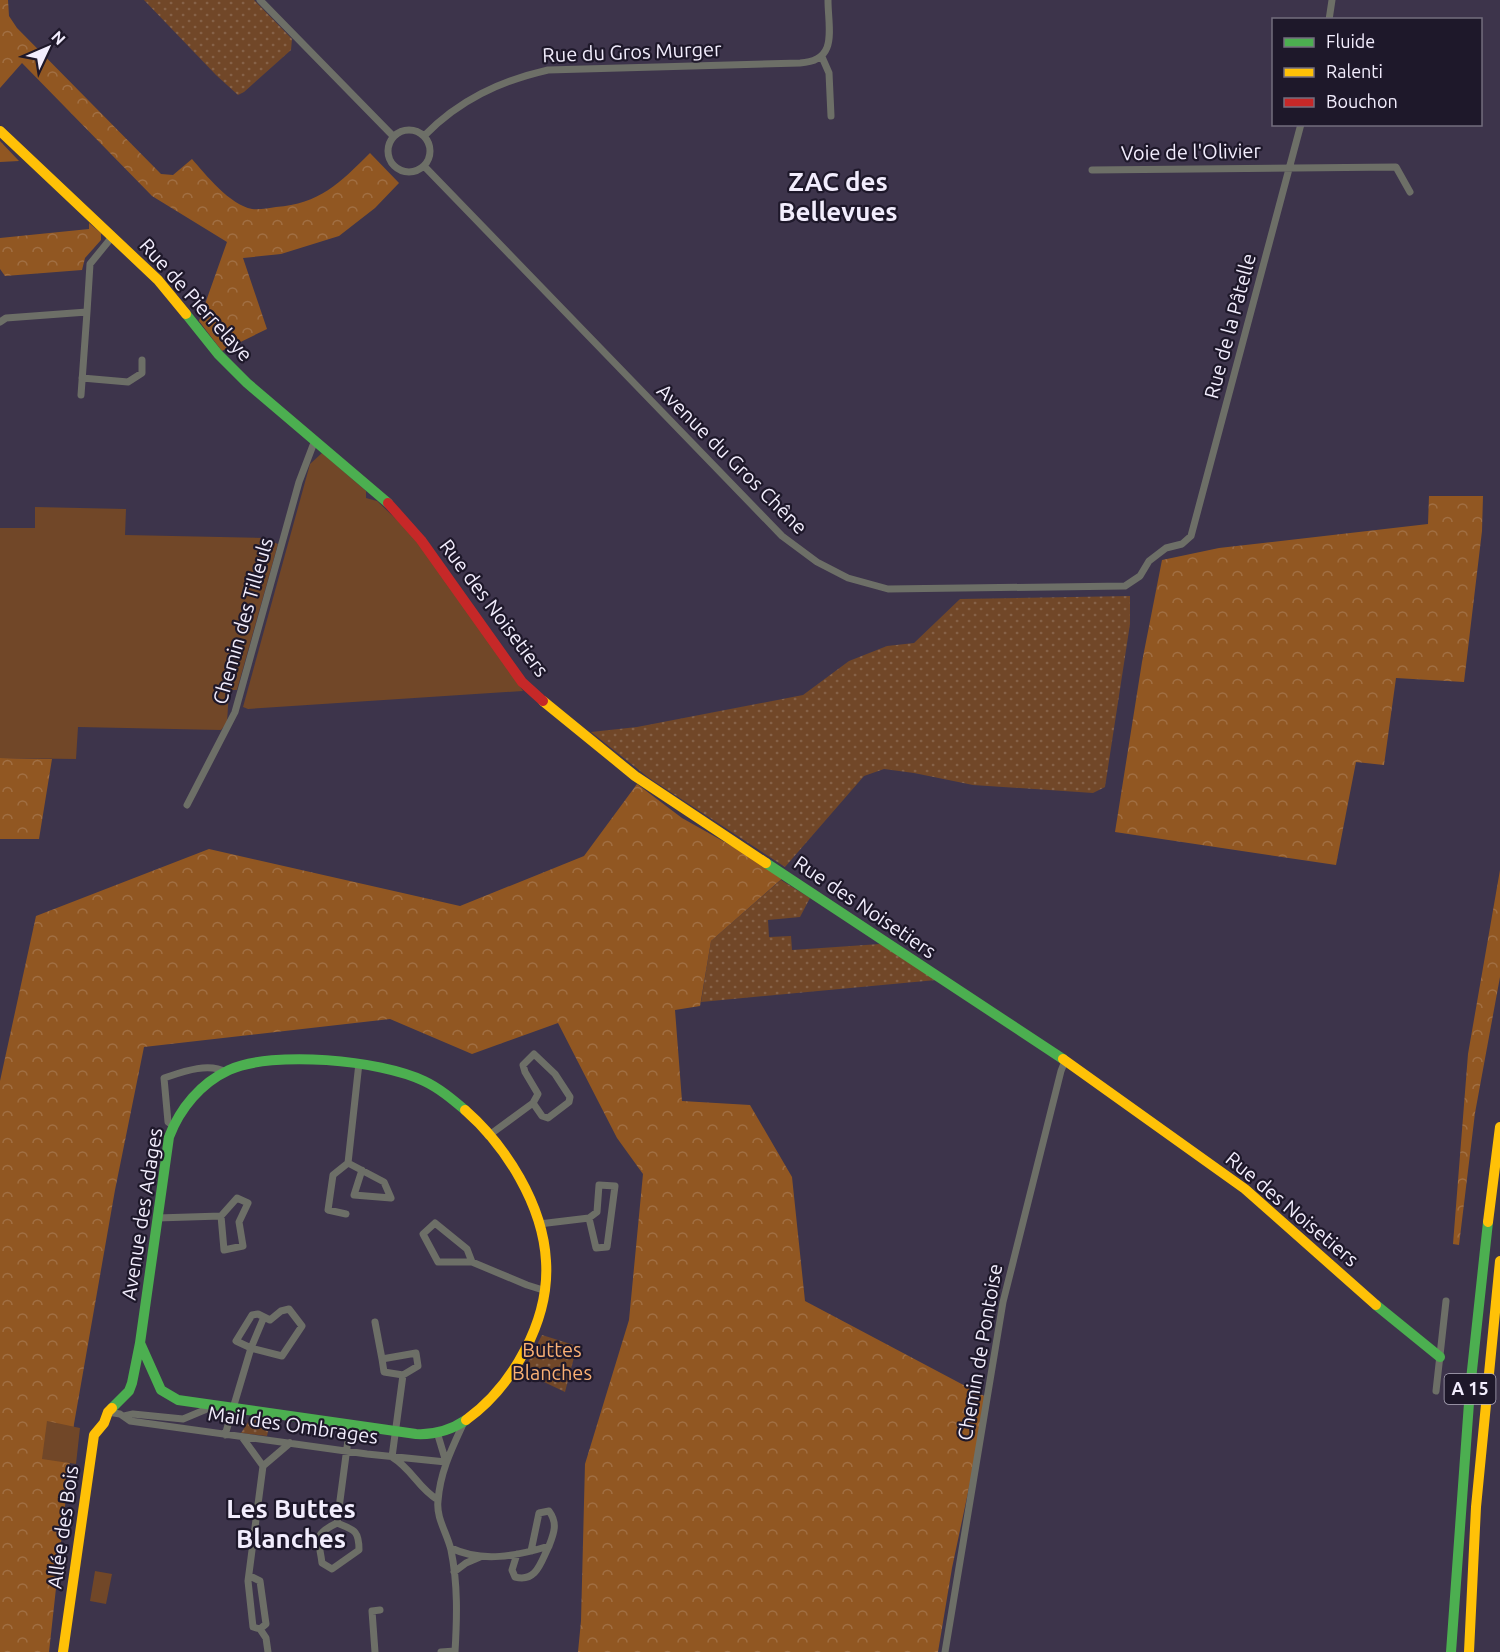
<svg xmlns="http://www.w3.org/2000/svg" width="1500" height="1652" font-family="Ubuntu,sans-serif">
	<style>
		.green { fill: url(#green-dots) }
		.forest { fill: url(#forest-crowns) }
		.pitch { fill: #714728 }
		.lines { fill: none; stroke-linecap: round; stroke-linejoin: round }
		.street { stroke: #6d6f67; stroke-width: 7 }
		.fast { stroke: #4caf50; stroke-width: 10 }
		.slow { stroke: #ffc107; stroke-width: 10 }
		.jam { stroke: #c62828; stroke-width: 10 }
		.labels { text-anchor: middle; stroke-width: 4.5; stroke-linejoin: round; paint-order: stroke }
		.shield { fill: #1e182a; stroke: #b2adbe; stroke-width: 1.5 }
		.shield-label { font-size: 18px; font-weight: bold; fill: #f2edfd }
		.street-label { font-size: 20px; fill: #f2edfd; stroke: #1e182a }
		.park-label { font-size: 20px; fill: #fab074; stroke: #1e182a }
		.district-label { font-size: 26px; font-weight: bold; fill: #f2edfd; stroke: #1e182a }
	</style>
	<defs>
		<pattern id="green-dots" width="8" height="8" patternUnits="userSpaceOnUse" patternTransform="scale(1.5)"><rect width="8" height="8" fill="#714728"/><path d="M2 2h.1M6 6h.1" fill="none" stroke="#866248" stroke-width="1.8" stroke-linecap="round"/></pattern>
		<pattern id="forest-crowns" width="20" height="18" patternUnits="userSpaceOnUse" patternTransform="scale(1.5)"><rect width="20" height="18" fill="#915722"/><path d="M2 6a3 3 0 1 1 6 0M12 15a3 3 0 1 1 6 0" fill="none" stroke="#a16f43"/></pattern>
	</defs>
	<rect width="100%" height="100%" fill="#3d344b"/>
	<path class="green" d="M144,0H254L292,39L291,50L244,92L238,95L216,75Z
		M1130,596V624L1105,787L1093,793L973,785L914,773L884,769L864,776L785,867L649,778L591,732L637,727L803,695L849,661L887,646L914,643L960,599Z
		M781,880L810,898L800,917L768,920L769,937L791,936L792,950L880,944L936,980L701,1002L711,941Z
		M542,1335L577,1346L565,1392L523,1372Z
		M252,1416L271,1418L267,1436L241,1433Z"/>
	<path class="forest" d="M0,0H8L9,16L17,28L161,174L173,175L192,159C206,175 230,205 252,209C259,210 269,208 276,207C319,204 340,183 370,153L399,183L375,208L339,236L281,254L243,258L267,329L222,351L199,321L227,242L152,196L22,63L0,88Z
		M0,141L19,161L0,162Z
		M89,223L101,233V240L85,258L82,270L5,276L0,269V238L89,229Z
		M1429,496H1483L1482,531L1464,682L1396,678L1384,765L1356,762L1336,865L1115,832L1142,662L1162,560L1219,548L1428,524Z
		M0,758L52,759L39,839H0Z
		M637,784L682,818L785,876L711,941L700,1006L675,1010L682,1101L750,1105L792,1177L805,1301L988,1398L952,1568L938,1652H578L581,1621L585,1464L629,1320L643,1174L617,1138L558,1023L472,1054L390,1019L144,1047L115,1190L74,1424L49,1652H0V1081L36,916L209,849L460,906L584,856Z
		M1500,870V977L1475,1113L1459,1245L1453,1244L1468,1054Z"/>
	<path class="pitch" d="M322,453L366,491V498L377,501L418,540L523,691L248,709L243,707L310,464Z
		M35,507L126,509L125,535L264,538L278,544L237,690H229L227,723L221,730L78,727L76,759L0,758V528H35Z
		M47,1421L80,1428L76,1464L42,1459Z
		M95,1571L112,1574L106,1604L90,1601Z"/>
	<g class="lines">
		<path class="street" d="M260,0L393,136
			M1329,20L1332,0
			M822,57L829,73L831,116
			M388 151a21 21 0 1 1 42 0a21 21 0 1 1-42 0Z
			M424,136C459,100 500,81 548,70L800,63C839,61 828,29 828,0
			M424,166L782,536L817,562L848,578L888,589L1125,586L1140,576L1149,561L1166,548L1182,544L1191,536L1301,124
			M1092,170L1396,167L1410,192
			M87,312L90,264L112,237
			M0,322L6,318L87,312L81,395
			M82,378L128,382L142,373V360
			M187,805L235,712L299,482L315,440
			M172,1125L168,1122L164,1078C182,1072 208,1062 226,1072
			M488,1136L533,1103L538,1094L525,1072L523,1065L534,1054L555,1074L570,1097L569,1102L548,1118L542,1116L533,1103
			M348,1163L384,1182L391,1198L354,1195L362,1170
			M348,1163L359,1063
			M346,1214L328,1210L333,1175L348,1163
			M157,1218L221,1216L237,1198L248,1203L239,1222L243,1246L224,1250L221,1216
			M539,1224L589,1218L597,1212L599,1185L615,1186L607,1247L596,1248L589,1218
			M472,1262L467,1249L435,1223L423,1234L438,1262H472L527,1285L543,1290
			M289,1309L302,1326L282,1356L251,1348L236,1341L252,1315L258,1314L270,1320L281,1311Z
			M375,1322L382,1359
			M416,1353L418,1366L403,1375L384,1372L382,1359Z
			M403,1375L392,1457C413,1470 417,1487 438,1500
			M1436,1391L1446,1301
			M108,1412L120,1414L130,1421L367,1454L446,1462L437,1432
			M124,1416L133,1414L183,1419L214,1406
			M225,1435L251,1348L264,1317
			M242,1437L263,1466
			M337,1523C312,1535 319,1539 322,1563L332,1569L359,1550C359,1530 354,1530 337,1523L350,1425
			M451,1548C482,1563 517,1556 549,1546C554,1533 558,1523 549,1511L539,1513L531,1551
			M517,1554L512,1570L515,1577C537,1583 541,1561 549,1546
			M454,1572L466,1563L480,1557
			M250,1576L260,1581L266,1624L260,1629
			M268,1652L266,1638L260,1629L253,1627L248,1581L263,1466L290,1443
			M375,1652L372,1611L380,1610
			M441,1652L455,1651
			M455,1652C457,1618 458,1584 451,1550C447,1533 436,1518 438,1501C440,1472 452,1448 464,1422
			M945,1652L1003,1302L1061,1071L1065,1061"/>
		<path class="fast" d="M186,314L218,354L247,383L388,503
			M766,863L1063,1059
			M1376,1305L1440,1357
			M140,1343L161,1390L178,1400L416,1434C434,1435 451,1430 466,1420
			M112,1408L129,1391L132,1383L140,1343L169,1137C180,1108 201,1083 229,1070C273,1050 380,1060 424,1081C439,1088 452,1099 465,1110
			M1451,1652L1470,1389L1488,1222"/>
		<path class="slow" d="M0,131L158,280L186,314
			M543,701L635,776L766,863
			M1063,1059L1245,1189L1376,1305
			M465,1110C506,1146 543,1205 546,1261C550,1320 513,1386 466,1420
			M1488,1222L1500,1127
			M63,1652L94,1435L104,1423L108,1412L112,1408
			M1469,1652L1476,1507L1500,1261"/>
		<path class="jam" d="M388,503L421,540L522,682L543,701"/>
	</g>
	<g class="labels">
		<rect class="shield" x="1444.5" y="1374" width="51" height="30" rx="4.5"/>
		<g class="shield-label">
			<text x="1470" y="1395">A 15</text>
		</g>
		<g class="street-label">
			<text transform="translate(632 52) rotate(-2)" y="7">Rue du Gros Murger</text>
			<text transform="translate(1191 152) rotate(-1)" y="7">Voie de l'Olivier</text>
			<text transform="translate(196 300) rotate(48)" y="7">Rue de Pierrelaye</text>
			<text transform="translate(1230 326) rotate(-75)" y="7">Rue de la Pâtelle</text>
			<text transform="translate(732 459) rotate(45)" y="7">Avenue du Gros Chêne</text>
			<text transform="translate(494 608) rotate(53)" y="7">Rue des Noisetiers</text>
			<text transform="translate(243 621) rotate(-74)" y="7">Chemin des Tilleuls</text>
			<text transform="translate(865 907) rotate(34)" y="7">Rue des Noisetiers</text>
			<text transform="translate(1292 1209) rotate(40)" y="7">Rue des Noisetiers</text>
			<text transform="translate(142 1214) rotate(-81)" y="7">Avenue des Adages</text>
			<text transform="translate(980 1352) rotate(-80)" y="7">Chemin de Pontoise</text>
			<text transform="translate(293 1425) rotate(8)" y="7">Mail des Ombrages</text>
			<text transform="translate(63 1527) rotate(-82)" y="7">Allée des Bois</text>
		</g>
		<g class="park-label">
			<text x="552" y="1357">Buttes<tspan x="552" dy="23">Blanches</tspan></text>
		</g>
		<g class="district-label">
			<text x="838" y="191">ZAC des<tspan x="838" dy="30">Bellevues</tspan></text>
			<text x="291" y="1518">Les Buttes<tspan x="291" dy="30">Blanches</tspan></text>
		</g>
	</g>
	<rect x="1272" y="18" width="210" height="108" fill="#1e182a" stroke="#736d7e" stroke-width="1.5"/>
	<rect x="1284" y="38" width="30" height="9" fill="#4caf50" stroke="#736d7e" stroke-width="1.5"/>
	<text x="1326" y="48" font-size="18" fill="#f2edfd">Fluide</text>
	<rect x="1284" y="68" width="30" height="9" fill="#ffc107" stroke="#736d7e" stroke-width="1.5"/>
	<text x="1326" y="78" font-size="18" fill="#f2edfd">Ralenti</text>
	<rect x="1284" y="98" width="30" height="9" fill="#c62828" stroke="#736d7e" stroke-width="1.5"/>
	<text x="1326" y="108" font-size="18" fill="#f2edfd">Bouchon</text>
	<g transform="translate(48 48) rotate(46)" stroke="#1e182a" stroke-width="4.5" paint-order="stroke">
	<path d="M0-4.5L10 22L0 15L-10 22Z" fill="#f2edfd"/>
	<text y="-9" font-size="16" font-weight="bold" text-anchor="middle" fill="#f2edfd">N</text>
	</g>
</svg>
